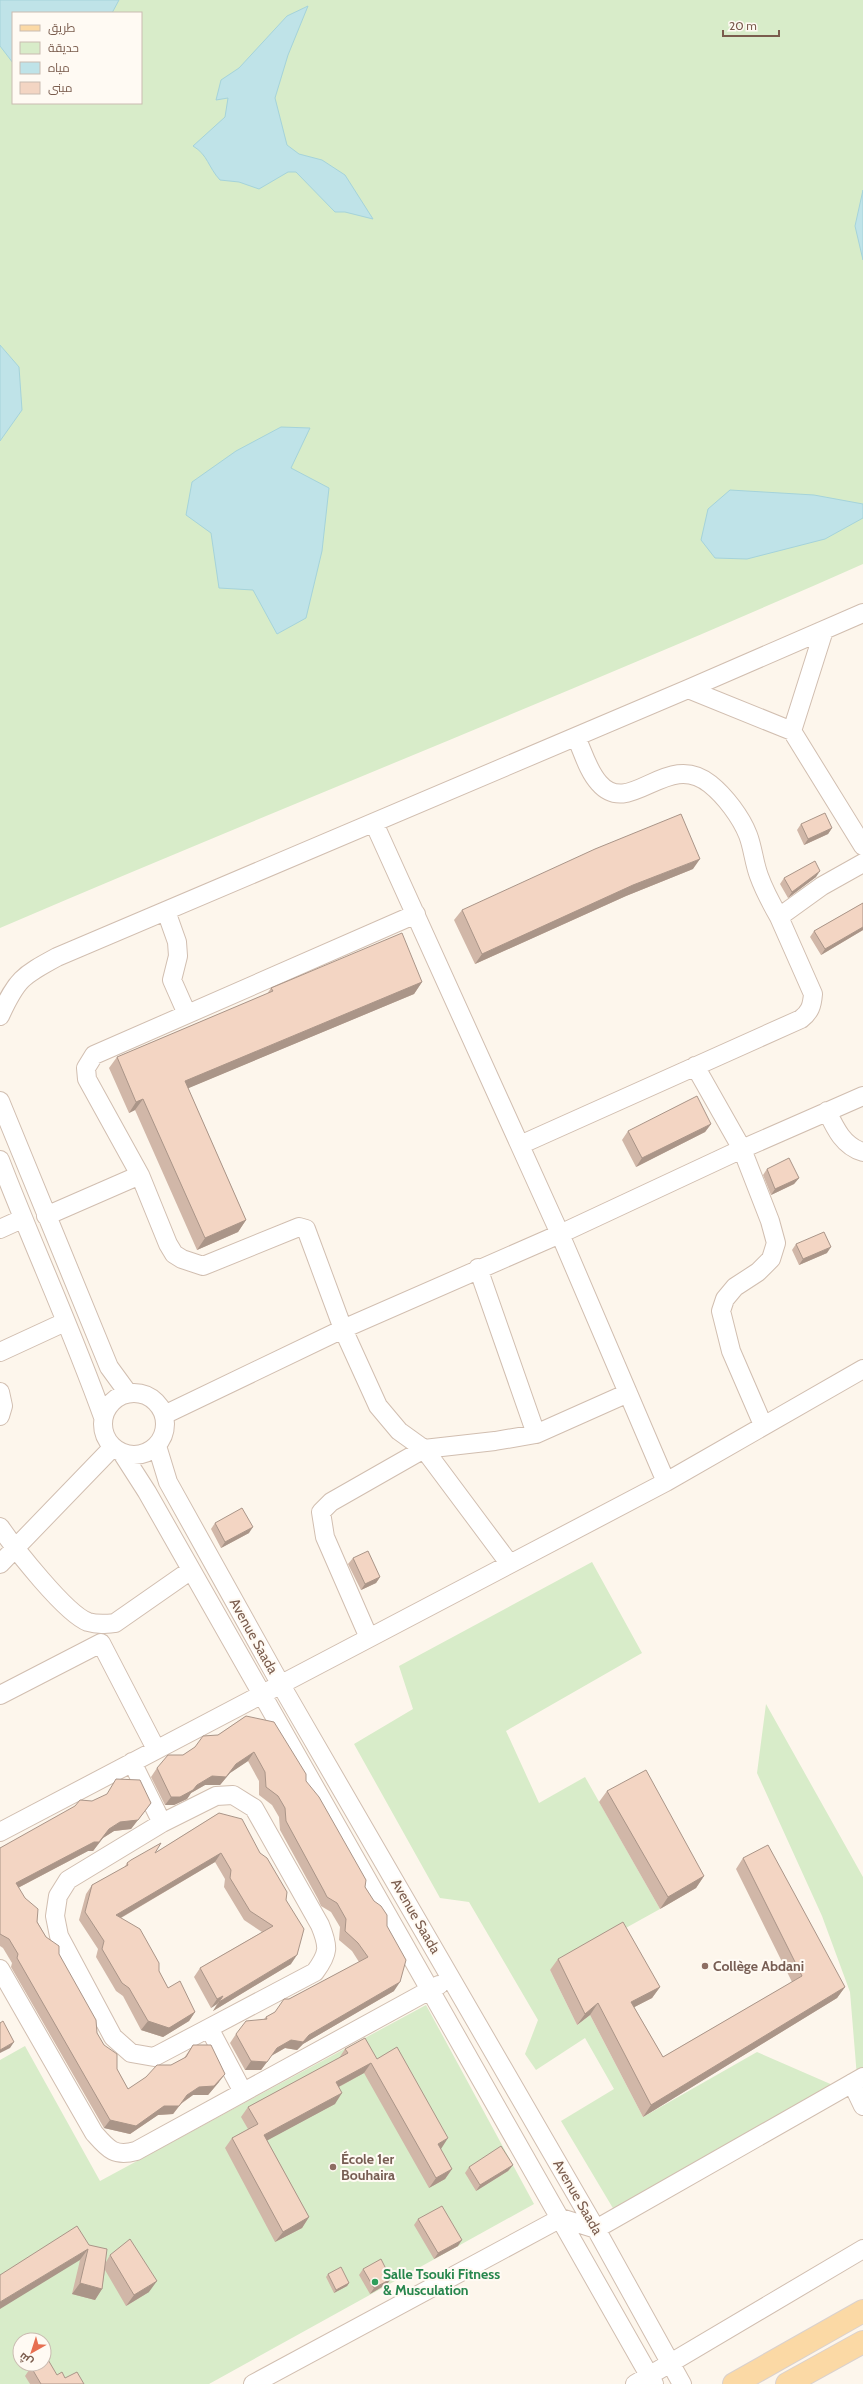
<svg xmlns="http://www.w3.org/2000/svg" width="863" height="2384" font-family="Cabin,Cairo,sans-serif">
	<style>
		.green { fill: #d8ecc9; fill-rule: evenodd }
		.water { fill: #bfe3e8; stroke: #a5d3da }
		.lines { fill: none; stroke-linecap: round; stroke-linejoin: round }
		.minor-casing { stroke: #d1beb0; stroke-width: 20 }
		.major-casing { stroke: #dad1cd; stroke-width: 24 }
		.minor { stroke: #fff; stroke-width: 18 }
		.major { stroke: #fbd9a5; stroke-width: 22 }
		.wall { fill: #d1b7a8 }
		.shaded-wall { fill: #aa9588 }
		.building { fill: #f3d5c3; stroke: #aa9588 }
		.education-dot { fill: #8d6e63; stroke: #fffaf3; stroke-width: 1.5 }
		.leisure-dot { fill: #2e9e5b; stroke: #fffaf3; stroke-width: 1.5 }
		.labels { text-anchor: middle; stroke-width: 4; stroke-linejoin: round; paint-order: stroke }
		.street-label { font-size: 14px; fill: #7a5c4d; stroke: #fffaf3 }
		.education-label { font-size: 14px; font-weight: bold; fill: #785e54; stroke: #fffaf3; text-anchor: start }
		.leisure-label { font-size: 14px; font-weight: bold; fill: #27864d; stroke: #fffaf3; text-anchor: start }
	</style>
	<rect width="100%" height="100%" fill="#fdf6ec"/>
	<path class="green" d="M0,0H863V564C578,690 287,805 0,928ZM13,13H141V103H13Z
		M592,1562L642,1653L506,1731L539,1803L585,1777L660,1909L550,1970L577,2025L590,2015L643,2117L757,2052L835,2086L617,2215L561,2121L614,2089L585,2038L536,2070L525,2054L538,2020L469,1902L440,1898L354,1744L413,1709L399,1666Z
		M766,1704L863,1877V2074L857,2077L850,1992L822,1916L757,1773Z
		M426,2005L534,2204L209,2384H0V2060L25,2046L100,2181ZM20,2340H44V2364H20Z"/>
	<path class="water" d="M0,0H119L112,13H13V63L0,46Z
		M308,6L288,55L275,98L287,145L299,154L322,160L345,175L373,219L345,212H335L296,172H288L259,189L239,182L220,180C208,167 208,155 193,146L225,117L228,98L216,100L221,80L239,68L287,16Z
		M863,190V260L855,226Z
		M0,345L19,367L22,410L0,441Z
		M281,427L310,428L291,468L329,488L322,551L306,618L277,634L253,590L219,588L211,533L186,515L192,482L236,451Z
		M730,490L814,495L863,504V518L825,539L747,559L715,558L701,540L708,509Z"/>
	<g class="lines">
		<defs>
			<path id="minor" d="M688,689L792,731L824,630
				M792,731L863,846
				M576,737C583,752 588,771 599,783C630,819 667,749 710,784C725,796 741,817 748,835C753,848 754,863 759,876C764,890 771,903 779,917L822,886L863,863
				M374,823L560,1234L666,1482
				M166,911L177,942L178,956L172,980L187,1014
				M416,914L94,1055L86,1068L87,1079L140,1175L168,1244L174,1254L182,1259L203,1266L299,1227L306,1229L343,1329L378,1406L399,1431L424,1449L509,1563
				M0,1016C17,979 22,976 57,957L688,689L863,613
				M695,1066L742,1149L770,1221L776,1243L771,1259L758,1272L735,1287L725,1299L721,1311L731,1351L763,1425
				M0,1101L109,1367L128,1393
				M827,1111C835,1128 843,1146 863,1152
				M520,1145L801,1019C810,1012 812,1006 813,994L779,917
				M0,1160C33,1246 72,1330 103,1417
				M46,1216L140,1175
				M0,1229L22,1219
				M0,1352L65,1322
				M0,1392L3,1406L0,1416
				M103 1424a31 31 0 1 1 62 0a31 31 0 1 1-62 0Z
				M164,1415L343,1329L560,1234L742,1149L863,1096
				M536,1434L628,1393
				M157,1446L168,1482L281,1685L596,2229L682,2384
				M122,1453L147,1492L654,2384
				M0,1527C15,1549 66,1614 88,1622C98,1625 106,1624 115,1623L191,1570
				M0,1564L113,1447
				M369,1638L325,1537L321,1512L331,1502L424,1449L495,1441L536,1434L478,1268
				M0,1695L101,1643L156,1749
				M132,1762L162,1823
				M0,1832L666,1482L863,1369
				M0,1969L94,2133C108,2149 114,2157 136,2151L439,1985
				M209,2028L315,1972C329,1953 329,1947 320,1925L254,1808L233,1795L216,1796L162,1823L68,1880L58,1896L55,1916L59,1936L113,2037L131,2053L154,2057L209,2028L243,2092
				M852,2083L863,2106
				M253,2384L561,2218L596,2229L863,2077
				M635,2384L863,2249"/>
			<path id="major" d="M734,2384L863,2311
				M787,2384L863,2342"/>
		</defs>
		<use href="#minor" class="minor-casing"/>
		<use href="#major" class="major-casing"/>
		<use href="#minor" class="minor"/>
		<use href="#major" class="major"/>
	</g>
	<path class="wall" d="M801,824L832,828L828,834L804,845L797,830Z
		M693,869L626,896L475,964L454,920L462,910Z
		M816,877L788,898L780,884L784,878Z
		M863,903V930L821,955L810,937L814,931Z
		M422,982L414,994L188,1088L246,1220L238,1232L197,1250L135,1110L129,1113L109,1068L117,1057L267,994L271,988Z
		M711,1124L705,1132L636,1167L622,1140L628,1131Z
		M767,1169L799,1178L794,1184L771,1195L763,1175Z
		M796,1244L827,1253L799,1265L792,1250Z
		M215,1523L249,1533L221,1548L211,1529Z
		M353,1558L380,1577L376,1583L361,1590L348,1564Z
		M246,1716L306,1781L387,1926L394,1991L303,2044L297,2050L285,2048L271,2056L261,2070H245L230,2043L236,2034L264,2019L266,2017L275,2012L289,1999L359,1962L352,1951L339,1940L340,1927L331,1912L321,1906L318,1899L280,1830L279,1817L272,1805L259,1795V1781L248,1761L230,1773L220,1785H205L191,1793L187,1799L174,1805H165L151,1777L157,1768L183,1755L218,1735Z
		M607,1791L704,1876L696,1888L660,1909L599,1802Z
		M92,1801L151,1803L131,1829L114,1831L103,1838L93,1851H88L18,1888L46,1937L59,1954L97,2033L128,2089L184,2058L193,2045L219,2082L208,2095H193L181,2104L173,2114L158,2115L130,2134L104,2128L11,1967L12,1963L3,1948L0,1946V1848Z
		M219,1813L286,1900L291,1964L213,2011L217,2004L211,2008L194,1977L200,1968L262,1932L244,1920L224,1887L225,1879L215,1862L121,1918L159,1971L168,1988L195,2012L189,2021L163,2037L141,2030L123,1996L116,1991L96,1957L98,1949L79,1920L86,1894L92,1885L124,1868L127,1863L155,1853Z
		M743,1858L845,1987L837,1998L643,2117L590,2015L577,2025L550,1970L558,1959L660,1987L652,1998L634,2007L663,2057L792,1982L736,1869Z
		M345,2049L377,2059L441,2149L452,2169L445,2179L429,2188L364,2073L339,2087L335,2104L267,2140L309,2217L302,2228L275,2242L225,2148L232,2138L248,2129L241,2117L248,2107L339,2058Z
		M513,2165L508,2171L476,2191L465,2173L469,2167Z
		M418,2219L458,2246L434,2259L414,2225Z
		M89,2245L106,2262L110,2255L149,2292L126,2306L105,2270L102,2289L95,2300L72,2294L80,2260Z
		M363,2269L387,2284L370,2294L359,2275Z
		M328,2274L349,2283L347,2286L334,2293L326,2277Z
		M31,2367L65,2378L84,2384H30L25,2376Z"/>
	<path class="shaded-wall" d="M832,828L828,834L804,845L808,839Z
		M700,859L693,869L626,896L475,964L482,954L633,885Z
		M820,871L816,877L788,898L792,892Z
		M863,927V930L821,955L825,949Z
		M422,982L414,994L177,1093L185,1081Z
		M143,1099L135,1110L129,1113L136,1102Z
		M711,1124L705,1132L636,1167L642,1158Z
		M799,1178L794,1184L771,1195L775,1189Z
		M246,1220L238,1232L197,1250L205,1238Z
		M831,1247L827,1253L799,1265L803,1259Z
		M253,1527L249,1533L221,1548L225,1542Z
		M380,1577L376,1583L361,1590L365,1584Z
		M254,1752L248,1761L230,1773L220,1785H205L191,1793L187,1799L174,1805H165L171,1797L197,1785L212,1776L236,1764Z
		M151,1803L131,1829L114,1831L103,1838L93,1851H88L10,1892L16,1883L94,1842L109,1829Z
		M221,1853L215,1862L110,1924L116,1915Z
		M704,1876L696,1888L660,1909L668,1897Z
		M297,1955L291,1964L213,2011L219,2002Z
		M400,1982L394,1991L303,2044L297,2050L285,2048L271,2056L277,2048L291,2040L309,2035Z
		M660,1987L652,1998L623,2013L631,2002Z
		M845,1987L837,1998L643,2117L651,2105Z
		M223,1996L217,2004L211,2008L217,1999Z
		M598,2003L590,2015L577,2025L585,2014Z
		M195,2012L189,2021L163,2037L141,2030L148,2021Z
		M14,2042L10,2048L0,2053V2050Z
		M251,2061L267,2062L261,2070H245Z
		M371,2063L364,2073L329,2092L336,2082Z
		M225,2074L219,2082L208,2095H193L180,2104L187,2095L199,2087Z
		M342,2093L335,2104L257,2146L264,2135Z
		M164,2106H179L173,2114L158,2115L130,2134L104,2128L110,2120Z
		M448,2138L441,2149L431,2154L438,2144Z
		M513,2165L508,2171L476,2191L480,2185Z
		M452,2169L445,2179L429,2188L436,2178Z
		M309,2217L302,2228L275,2242L283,2232Z
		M462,2240L458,2246L434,2259L438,2253Z
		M88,2249L80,2260L0,2309V2302Z
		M391,2279L387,2284L370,2294L374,2288Z
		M157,2281L149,2292L126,2306L134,2295Z
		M80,2283L102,2289L95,2300L72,2294Z
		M349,2283L347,2286L334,2293L336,2290Z"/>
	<path class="building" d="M825,813L832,828L808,839L801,824Z
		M681,814L700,859L633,885L482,954L462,910L595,849Z
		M815,861L820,871L792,892L784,878Z
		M863,903V927L825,949L814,931Z
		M402,933L422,982L185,1081L246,1220L205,1238L143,1099L136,1102L117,1057L273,991L271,988Z
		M697,1096L711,1124L642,1158L628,1131Z
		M789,1158L799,1178L775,1189L767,1169Z
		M824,1232L831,1247L803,1259L796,1244Z
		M242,1508L253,1527L225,1542L215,1523Z
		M368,1551L380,1577L365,1584L353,1558Z
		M246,1716L274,1722L306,1774V1781L319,1797L366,1880L365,1887L374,1901L381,1906L387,1915V1926L406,1960L400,1982L309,2035L303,2042L291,2040L277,2048L267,2062L251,2061L236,2034L246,2021L267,2019L266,2017L275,2012L284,1999H289L368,1957L358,1943L345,1931L346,1919L337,1903L327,1897L324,1891L286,1821L285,1808L278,1796L266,1787L265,1772L254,1752L236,1764L226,1777L212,1776L197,1785L193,1790L180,1797H171L157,1768L168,1755H183L195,1747L203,1736L218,1735Z
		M646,1770L704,1876L668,1897L607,1791Z
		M116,1779L140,1780L151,1803L138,1820L120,1822L109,1829L99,1842H94L16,1883L25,1898L38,1909L37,1922L46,1937L59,1946V1954L96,2020L97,2033L104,2045L117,2054V2069L128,2089L146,2077L157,2065H171L186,2057L193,2045H211L225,2074L214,2086L199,2087L187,2095L179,2106H164L136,2126L110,2120L17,1958L18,1954L9,1939L0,1934V1848L75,1806L80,1800L92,1801L107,1794Z
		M219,1813L242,1819L260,1853L267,1858L287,1892L286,1900L304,1929L297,1955L219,2002L223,1996L217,1999L200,1968L273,1926L250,1911L230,1878L231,1870L221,1853L116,1915L140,1929L159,1963V1971L168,1988L180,1981L195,2012L169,2028L148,2021L129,1988L122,1983L102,1949L104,1941L85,1912L92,1885L128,1865L127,1863L131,1860L161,1843L155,1853Z
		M768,1845L845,1987L651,2105L598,2003L585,2014L558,1959L623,1922L660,1987L631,2002L663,2057L802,1976L743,1858Z
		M3,2021L14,2042L0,2050V2023Z
		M365,2038L377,2059L397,2047L448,2138L438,2144L452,2169L436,2178L371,2063L336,2082L342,2093L264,2135L309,2217L283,2232L232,2138L258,2124L248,2107L348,2053L345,2049Z
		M501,2146L513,2165L480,2185L469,2167Z
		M442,2206L462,2240L438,2253L418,2219Z
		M77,2226L89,2245L107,2249L102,2289L80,2283L88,2249L0,2302V2275Z
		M130,2239L157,2281L134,2295L110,2255Z
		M381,2259L391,2279L374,2288L363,2269Z
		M341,2267L349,2283L336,2290L328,2274Z
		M47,2358L57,2375L62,2372L65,2378L77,2372L84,2384H41L31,2367L36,2364H44V2360Z"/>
	<g class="education-dot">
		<circle cx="705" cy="1966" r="4"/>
		<circle cx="333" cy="2167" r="4"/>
	</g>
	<circle class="leisure-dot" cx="375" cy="2282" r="4"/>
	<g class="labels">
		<g class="street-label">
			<text transform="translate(254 1636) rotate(61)" y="5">Avenue Saada</text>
			<text transform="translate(416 1916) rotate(60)" y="5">Avenue Saada</text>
			<text transform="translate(578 2197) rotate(60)" y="5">Avenue Saada</text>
		</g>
		<g class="education-label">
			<text x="713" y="1971">Collège Abdani</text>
			<text x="341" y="2164">École 1er<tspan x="341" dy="16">Bouhaira</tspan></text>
		</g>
		<g class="leisure-label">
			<text x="383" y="2279">Salle Tsouki Fitness<tspan x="383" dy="16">&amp; Musculation</tspan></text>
		</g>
	</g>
	<rect x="12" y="12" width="130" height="92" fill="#fffaf3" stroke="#cabbb1"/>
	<rect x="20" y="25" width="20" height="6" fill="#fbd9a5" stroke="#cabbb1"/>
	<text x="48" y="32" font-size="12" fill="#7a5c4d">طريق</text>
	<rect x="20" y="42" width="20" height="12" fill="#d8ecc9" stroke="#cabbb1"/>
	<text x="48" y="52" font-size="12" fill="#7a5c4d">حديقة</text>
	<rect x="20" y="62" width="20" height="12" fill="#bfe3e8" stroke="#cabbb1"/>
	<text x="48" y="72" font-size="12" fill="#7a5c4d">مياه</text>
	<rect x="20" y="82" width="20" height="12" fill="#f3d5c3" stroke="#cabbb1"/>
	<text x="48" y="92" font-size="12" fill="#7a5c4d">مبنى</text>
	<g transform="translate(32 2352) rotate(219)"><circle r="19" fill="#fffaf3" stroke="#cabbb1"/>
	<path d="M0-3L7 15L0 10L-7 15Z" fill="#e76f51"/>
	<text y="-6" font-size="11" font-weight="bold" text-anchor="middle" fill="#7a5c4d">ش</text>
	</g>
	<path d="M723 30v6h56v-6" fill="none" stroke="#7a5c4d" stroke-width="2"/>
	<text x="729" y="30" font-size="12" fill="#7a5c4d" stroke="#fffaf3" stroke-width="3" paint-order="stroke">20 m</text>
</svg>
